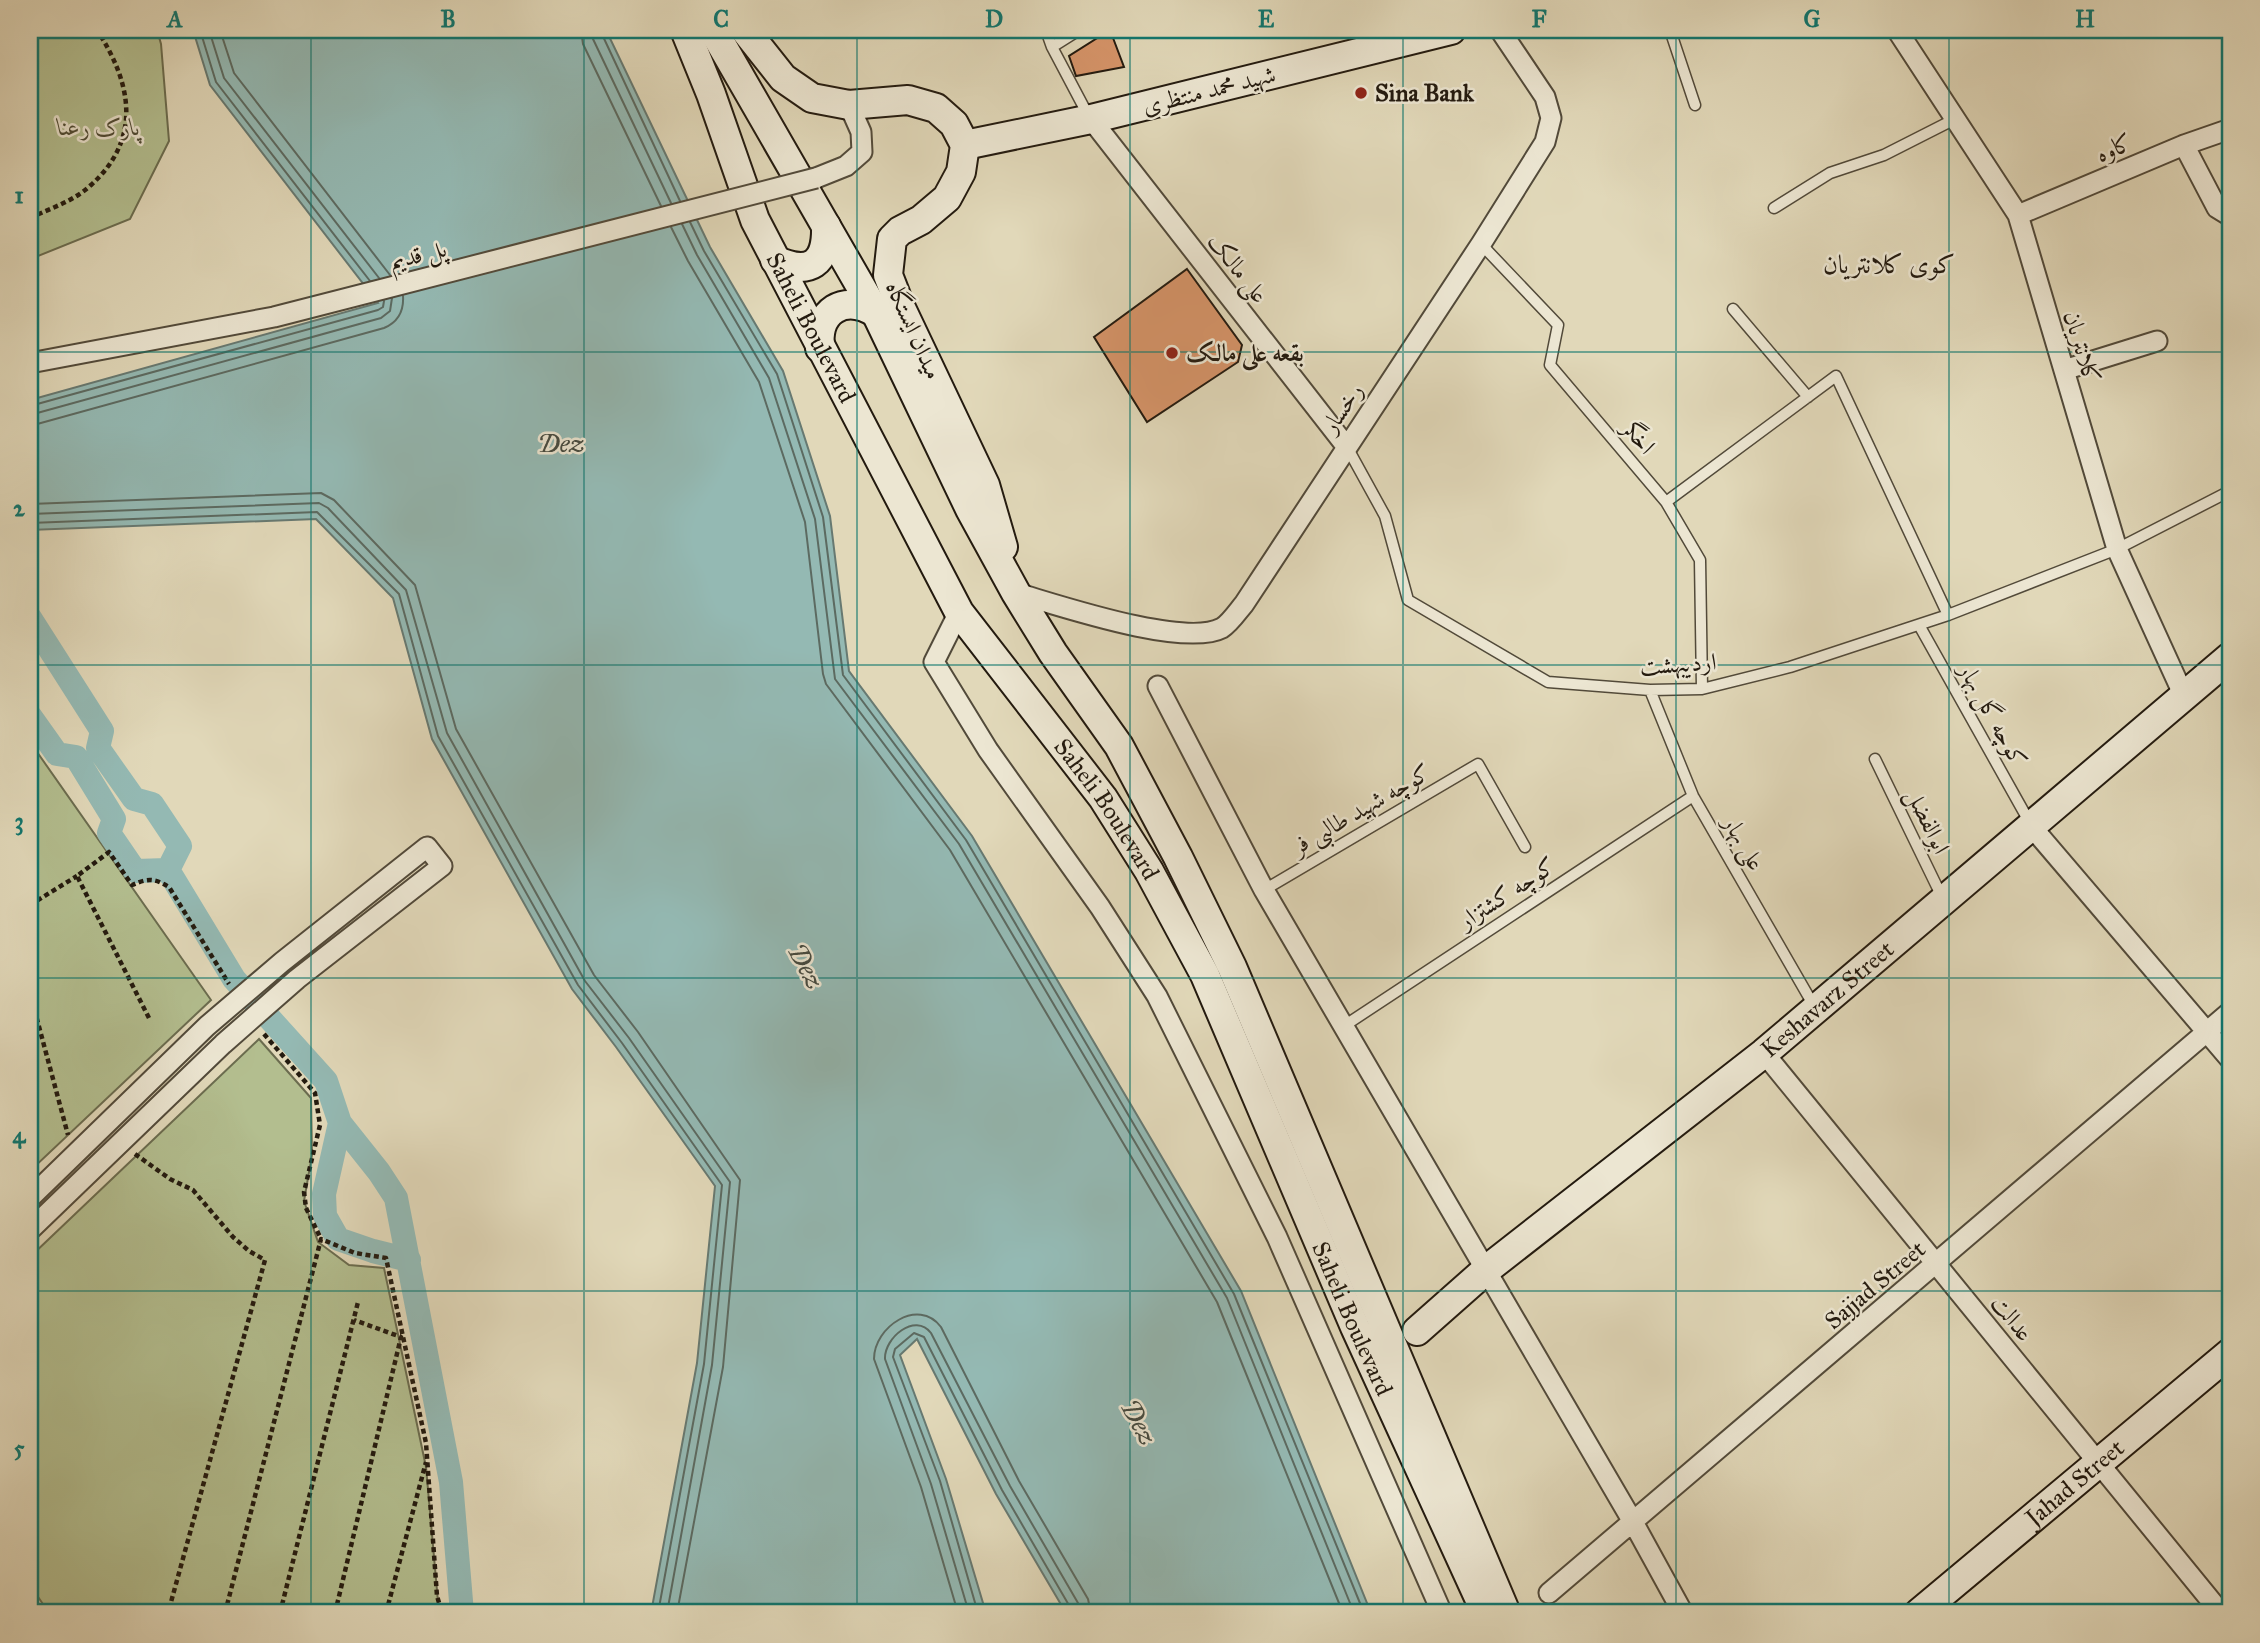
<svg xmlns="http://www.w3.org/2000/svg" width="2260" height="1643" font-family="'IM FELL Great Primer',Amiri,serif">
	<style>
		.green { fill: #b3be8f; stroke: #6b6c4f; stroke-width: 2 }
		.water { fill: #94b9b3; stroke: #677971; stroke-width: 2 }
		.lines { fill: none; stroke-linecap: round; stroke-linejoin: round }
		.shore { stroke: #5c6a61; stroke-width: 2 }
		.canal { stroke: #94b9b3; stroke-width: 24 }
		.building { fill: #d69469; stroke: #231a0f; stroke-width: 2 }
		.lane-casing { stroke: #524a3a; stroke-width: 13 }
		.street-casing { stroke: #524a3a; stroke-width: 23 }
		.secondary-casing { stroke: #231a0f; stroke-width: 32 }
		.path { stroke: #231a0f; stroke-width: 4.5; stroke-dasharray: 5 3.5; stroke-linecap: butt }
		.lane { stroke: #ece6d2; stroke-width: 10 }
		.street { stroke: #ece6d2; stroke-width: 19 }
		.secondary { stroke: #ece6d2; stroke-width: 28 }
		.street-bridge-casing { stroke: #524a3a; stroke-width: 23; stroke-linecap: butt }
		.street-bridge { stroke: #ece6d2; stroke-width: 19 }
		.grid { fill: none; stroke: #0f766e; stroke-width: 2; stroke-opacity: 0.55 }
		.poi-dot { fill: #8f2418; stroke: #ece6d2; stroke-width: 2.5 }
		.labels { text-anchor: middle; stroke-width: 5; stroke-linejoin: round; paint-order: stroke }
		.street-label { font-size: 24px; fill: #231a0f; stroke: #ece6d2 }
		.poi-label { font-size: 24px; font-weight: bold; fill: #231a0f; stroke: #ece6d2; text-anchor: start }
		.park-label { font-size: 24px; font-style: italic; fill: #4e4b35; stroke: #ece6d2 }
		.neighbourhood-label { font-size: 26px; fill: #231a0f; stroke: #ece6d2 }
		.water-label { font-size: 26px; font-style: italic; fill: #454a40; stroke: #ece6d2 }
		.neatline { fill: none; stroke: #0f766e; stroke-width: 2.5 }
		.grid-label { font-size: 23px; text-anchor: middle; font-weight: bold; fill: #0f766e }
	</style>
	<rect width="100%" height="100%" fill="#e1d8b9"/>
	<filter id="stains"><feTurbulence type="fractalNoise" baseFrequency=".00286" numOctaves="4"/><feColorMatrix values="0 0 0 0 .2 0 0 0 0 .09 0 0 0 0 .02 0 0 0 .5 -.17"/></filter>
	<radialGradient id="worn" r=".72"><stop offset=".6" stop-color="#630" stop-opacity="0"/><stop offset="1" stop-color="#630" stop-opacity=".3"/></radialGradient>
	<path class="green" d="M30,30H157L161,44L169,141L130,219L33,258H30Z
		M30,742L211,1000L30,1171Z
		M259,1039L311,1098L312,1155L304,1201L318,1242L349,1265L384,1268L426,1467L439,1613H49L30,1585V1257Z"/>
	<path class="water" d="M193,30H606L710,247L783,371L830,516L849,671L972,836L1241,1291L1371,1613H1066L996,1494L917,1339L900,1355L946,1479L986,1613H651L697,1363L715,1186L616,1047L572,989L432,739L393,598L316,519L30,530V400L378,303L210,85Z"/>
	<g class="lines">
		<path class="shore" d="M200,30L216,82L370,281
			M209,30L224,78L379,278
			M220,30L234,73L390,275
			M581,30L583,44L661,206
			M591,30L593,39L671,203
			M600,30L680,201
			M690,222L704,251L777,374L823,517L843,675L966,840L1234,1294L1364,1613
			M682,224L697,255L769,378L815,519L835,679L959,844L1227,1298L1354,1613
			M671,227L688,261L759,382L805,522L823,674L826,684L950,850L1217,1302L1343,1613
			M30,406L378,310L383,307L384,301
			M30,415L381,318L390,311L392,298
			M30,426L384,328C398,322 404,311 403,296
			M30,504L321,493L334,500L415,585L456,729L594,975L638,1032L740,1180L723,1367L677,1613
			M30,514L319,503L328,508L406,590L447,733L585,981L629,1038L730,1182L712,1365L667,1613
			M30,523L317,512L399,594L438,736L578,985L622,1043L722,1185L704,1364L658,1613
			M958,1613L921,1487L874,1359C874,1327 918,1297 941,1327L1019,1481L1088,1599L1091,1613
			M969,1613L931,1484L885,1359C884,1338 915,1312 931,1333L1010,1486L1078,1603L1080,1613
			M978,1613L940,1481L893,1357L895,1349L914,1333L924,1337L1002,1490L1070,1607L1071,1613"/>
		<path class="canal" d="M30,618L102,731L98,748L134,799L152,804L180,846L168,870L234,979L326,1081L340,1123L379,1172L396,1198L451,1482L462,1613
			M30,716L57,754L76,757L114,819L109,833L135,871L168,870
			M340,1123L324,1194L325,1216L338,1239L373,1251L409,1260"/>
	</g>
	<path class="building" d="M1110,30L1124,67L1076,76L1069,56Z
		M1187,269L1242,345L1238,362L1147,422L1094,337Z"/>
	<g class="lines">
		<defs>
			<path id="lane" d="M1046,30L1052,47L1089,117
				M1670,30L1695,105
				M1052,47L1079,30
				M1774,208L1830,173L1884,155L1955,119
				M1481,244L1558,325L1550,365L1666,502L1700,560L1702,689
				M1733,309L1808,397
				M1347,447L1385,516L1408,600L1548,682L1650,690L1702,689L1790,667L1948,615L2117,549L2230,491
				M1666,502L1836,376L1948,615
				M1919,625L2030,823
				M1650,690L1693,796L1814,1006
				M1875,759L1942,897
				M1264,890L1478,764L1525,847
				M1344,1026L1693,796"/>
			<path id="street" d="M1897,30L2018,215L2117,549L2184,696
				M1091,119L1346,446
				M2184,145L2217,208L2230,216
				M816,178L846,166L862,152L861,132L849,105
				M2018,215L2184,145L2230,129
				M2064,370L2157,341
				M1016,593C1058,605 1184,648 1222,628C1230,623 1238,611 1244,604L1481,244L1545,142L1551,118L1545,97L1500,30
				M959,612L934,662L988,750L1100,907L1157,996L1277,1237L1442,1613
				M1158,686L1264,890L1633,1522L1683,1613
				M2031,826L2230,1059
				M1764,1053L2221,1613
				M30,1198L207,1026L282,962L427,847L442,866L297,979L223,1044L30,1230
				M1549,1593L2230,1012"/>
			<g id="secondary">
				<path id="s1" d="M685,30L711,94L755,220L959,612L1103,798L1149,871L1205,975L1355,1327L1486,1613"/>
				<path d="M713,30L876,313L970,509L1016,593L1053,653L1119,746L1178,857L1232,967L1506,1613"/>
				<path d="M745,30L783,78L812,98L849,105L908,100L936,108L954,124L965,145L961,172L947,198L921,220L900,231L892,239L888,275L900,306L985,485L1003,547"/>
				<path d="M965,145L1091,119L1451,30"/>
				<path d="M775,260C810,276 827,264 826,226"/>
				<path d="M820,348C816,311 844,293 876,313"/>
				<path id="s2" d="M1417,1331L1486,1270L1764,1053L2230,657"/>
				<path id="s3" d="M1919,1613L2230,1353"/>
			</g>
		</defs>
		<use href="#lane" class="lane-casing"/>
		<use href="#street" class="street-casing"/>
		<use href="#secondary" class="secondary-casing"/>
		<path class="path" d="M30,218C51,208 74,201 91,185C143,138 131,82 97,30
			M30,905L77,876
			M30,993L68,1135
			M149,1018L77,876L109,852L132,885C148,878 154,878 169,887L229,984
			M264,1034L315,1093L320,1125L304,1192L306,1208L321,1239
			M135,1154L170,1179L193,1190L233,1237L249,1251L265,1260L168,1613
			M225,1613L321,1239L355,1253L386,1258L426,1443L437,1596L442,1613
			M280,1613L358,1302
			M335,1613L401,1337L354,1320
			M386,1613L426,1462"/>
		<use href="#lane" class="lane"/>
		<use href="#street" class="street"/>
		<use href="#secondary" class="secondary"/>
		<defs>
			<path id="street-bridge" d="M30,363L274,317L816,178"/>
		</defs>
		<use href="#street-bridge" class="street-bridge-casing"/>
		<use href="#street-bridge" class="street-bridge"/>
	</g>
	<path class="grid" d="M311,30V1613M584,30V1613M857,30V1613M1130,30V1613M1403,30V1613M1676,30V1613M1949,30V1613M30,352H2230M30,665H2230M30,978H2230M30,1291H2230"/>
	<g class="poi-dot">
		<circle cx="1361" cy="93" r="7"/>
		<circle cx="1172" cy="353" r="7"/>
	</g>
	<g class="labels">
		<g class="street-label">
			<text transform="translate(1209 90) rotate(-14)" y="8">شهید محمد منتظری</text>
			<text transform="translate(2114 148) rotate(-23)" y="8">کاوه</text>
			<text transform="translate(418 255) rotate(-14)" y="8">پل قدیم</text>
			<text transform="translate(1238 268) rotate(52)" y="8">علی مالک</text>
			<text dy="8" stroke="none"><textPath href="#s1" startOffset="324">Saheli Boulevard</textPath></text>
			<text transform="translate(914 330) rotate(66)" y="8">میدان ایستگاه</text>
			<text transform="translate(2082 347) rotate(73)" y="8">کلانتریان</text>
			<text transform="translate(1342 408) rotate(-56)" y="8">رخسار</text>
			<text transform="translate(1639 437) rotate(50)" y="8">اخگر</text>
			<text transform="translate(1678 664) rotate(-4)" y="8">اردیبهشت</text>
			<text transform="translate(1993 715) rotate(61)" y="8">کوچه گل بهار</text>
			<text transform="translate(1361 809) rotate(-30)" y="8">کوچه شهید طالبی فر</text>
			<text dy="8" stroke="none"><textPath href="#s1" startOffset="891">Saheli Boulevard</textPath></text>
			<text transform="translate(1928 821) rotate(64)" y="8">ابوالفضل</text>
			<text transform="translate(1744 843) rotate(60)" y="8">علی بهار</text>
			<text transform="translate(1507 893) rotate(-33)" y="8">کوچه کشتزار</text>
			<text dy="8" stroke="none"><textPath href="#s2" startOffset="528">Keshavarz Street</textPath></text>
			<text transform="translate(1875 1285) rotate(-40)" y="8">Sajjad Street</text>
			<text dy="8" stroke="none"><textPath href="#s1" startOffset="1458">Saheli Boulevard</textPath></text>
			<text transform="translate(2012 1318) rotate(51)" y="8">عدالت</text>
			<text dy="8" stroke="none"><textPath href="#s3" startOffset="203">Jahad Street</textPath></text>
		</g>
		<g class="poi-label">
			<text x="1375" y="101">Sina Bank</text>
			<text x="1186" y="361">بقعه علی مالک</text>
		</g>
		<g class="park-label">
			<text x="99" y="135">پارک رعنا</text>
		</g>
		<g class="neighbourhood-label">
			<text x="1889" y="273">کوی کلانتریان</text>
		</g>
		<g class="water-label">
			<text x="561" y="452">Dez</text>
			<text transform="translate(806 966) rotate(62)" y="9">Dez</text>
			<text transform="translate(1139 1422) rotate(62)" y="9">Dez</text>
		</g>
	</g>
	<rect width="2260" height="1643" fill="none" stroke="#e1d8b9" stroke-width="77"/>
	<rect x="38" y="38" width="2184" height="1566" class="neatline"/>
	<g class="grid-label">
		<text x="175" y="27">A</text>
		<text x="448" y="27">B</text>
		<text x="721" y="27">C</text>
		<text x="994" y="27">D</text>
		<text x="1266" y="27">E</text>
		<text x="1539" y="27">F</text>
		<text x="1812" y="27">G</text>
		<text x="2085" y="27">H</text>
		<text x="19" y="203">1</text>
		<text x="19" y="516">2</text>
		<text x="19" y="829">3</text>
		<text x="19" y="1143">4</text>
		<text x="19" y="1456">5</text>
	</g>
	<rect width="100%" height="100%" filter="url(#stains)"/>
	<rect width="100%" height="100%" fill="url(#worn)"/>
</svg>
